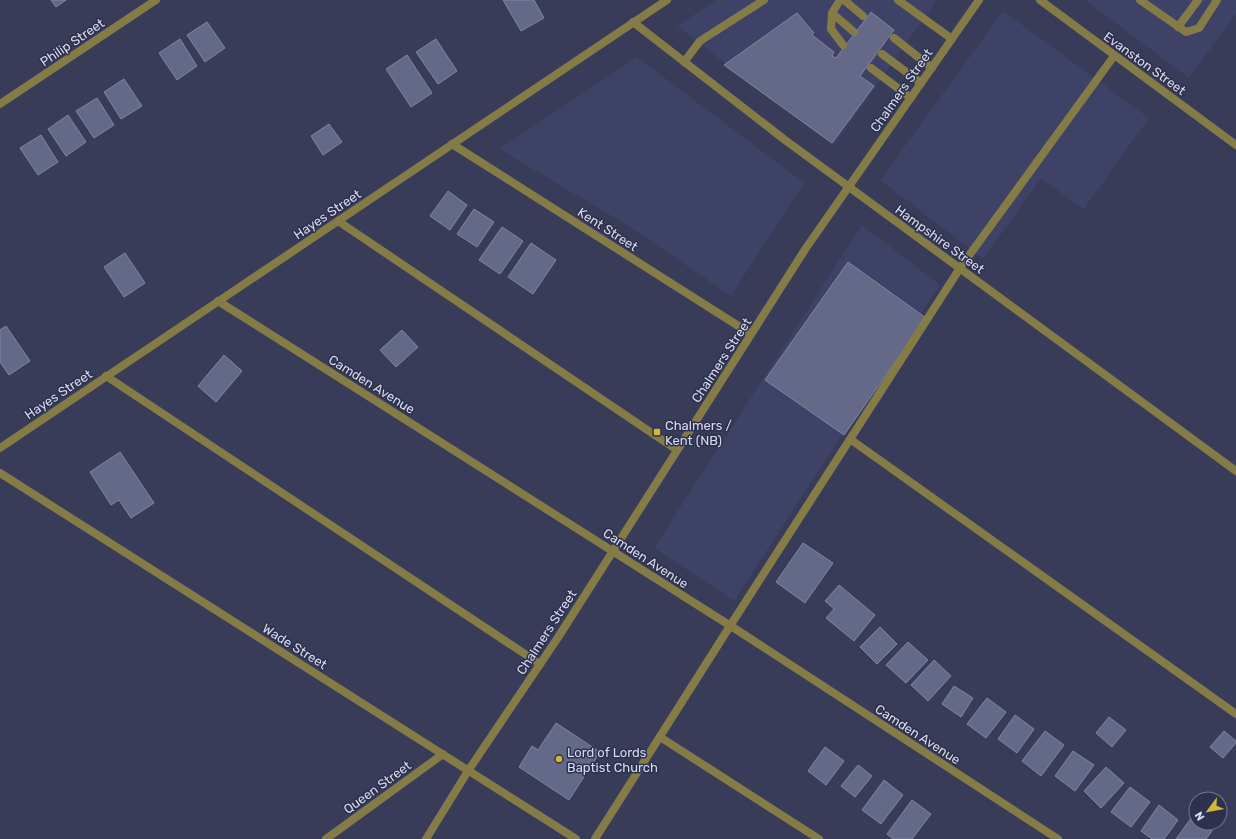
<svg xmlns="http://www.w3.org/2000/svg" width="1236" height="839" font-family="Rubik,sans-serif">
	<style>
		.built { fill: #3e4266 }
		.building { fill: #646988; stroke: #8185a6 }
		.lines { fill: none; stroke-linecap: round; stroke-linejoin: round }
		.service { stroke: #857b46; stroke-width: 8 }
		.minor { stroke: #857b46; stroke-width: 8 }
		.tertiary { stroke: #857b46; stroke-width: 8 }
		.poi-dot { fill: #cfb837; stroke: #2e314e; stroke-width: 1.5 }
		.labels { text-anchor: middle; stroke-width: 3; stroke-linejoin: round; paint-order: stroke }
		.street-label { font-size: 13px; fill: #d8dbee; stroke: #2e314e }
		.poi-label { font-size: 13px; fill: #d8dbee; stroke: #2e314e; text-anchor: start }
	</style>
	<rect width="100%" height="100%" fill="#383c59"/>
	<path class="built" d="M716,0H937L834,146L677,26Z
		M1085,0H1236V14L1189,78Z
		M1003,11L1149,118L1084,209L1041,179L983,259L880,180Z
		M637,57L804,183L731,296L630,227L499,149Z
		M862,225L940,285L734,601L654,548Z"/>
	<path class="building" d="M51,0H66L56,7Z
		M503,0H534L544,18L521,31Z
		M871,12L894,30L860,76L874,86L832,143L724,65L797,13L814,33L812,35L834,52L832,56L836,58Z
		M207,22L225,48L205,62L187,35Z
		M180,39L197,66L177,80L159,53Z
		M436,39L457,71L438,84L416,52Z
		M407,55L432,93L411,107L386,69Z
		M124,79L142,106L121,119L104,92Z
		M97,98L114,125L94,138L76,111Z
		M68,115L86,142L66,156L48,129Z
		M329,124L342,142L323,155L311,136Z
		M41,135L58,162L38,175L20,148Z
		M448,191L467,205L450,230L430,216Z
		M474,209L494,222L477,247L457,234Z
		M502,227L523,241L500,274L479,260Z
		M531,243L556,260L533,294L508,277Z
		M125,253L145,283L124,297L104,267Z
		M848,262L926,318L844,435L765,380Z
		M6,326L30,361L9,375L0,362V330Z
		M402,330L418,347L396,367L380,350Z
		M224,355L242,371L216,402L198,386Z
		M120,452L154,503L131,518L119,500L111,505L90,472Z
		M803,543L833,563L805,603L776,582Z
		M839,585L875,615L854,641L826,618L834,609L825,601Z
		M880,627L897,644L877,664L860,647Z
		M908,642L928,660L906,683L886,665Z
		M934,660L951,676L928,701L911,685Z
		M954,686L973,698L961,717L942,704Z
		M987,698L1006,712L986,738L967,724Z
		M1015,715L1034,729L1017,753L998,739Z
		M1109,717L1126,730L1112,747L1096,733Z
		M556,723L600,752L569,800L519,767L532,746L538,750Z
		M1045,731L1064,745L1041,776L1022,761Z
		M1224,731L1236,741V743L1223,758L1210,747Z
		M825,747L844,761L826,785L808,771Z
		M1073,751L1094,765L1075,791L1055,776Z
		M858,765L872,776L855,797L841,786Z
		M1106,767L1124,783L1101,808L1084,791Z
		M884,780L903,795L881,824L862,810Z
		M1130,787L1150,802L1131,827L1111,812Z
		M912,800L931,814L912,839H893L887,834Z
		M1159,805L1178,820L1164,839H1152L1141,831Z
		M1192,817L1196,820V823H1201L1212,831L1206,839H1176Z"/>
	<g class="lines">
		<path class="service" d="M840,0L832,13L831,29L843,45
			M844,0L863,16
			M898,0L952,39
			M1140,0L1186,32L1199,28L1217,0
			M832,13L854,32
			M1178,27L1198,0
			M894,38L932,68
			M882,54L921,83
			M684,62L700,41L764,0
			M871,68L911,98
			M338,221L677,450
			M106,376L540,664
			M850,439L1236,714
			M660,737L819,839
			M595,839L730,626L960,268L1114,56"/>
		<path class="minor" d="M1040,0L1236,145
			M633,22L785,140L1236,471
			M0,104L156,0
			M452,144L751,334
			M218,301L737,630L1058,839
			M0,473L576,839
			M326,839L443,754"/>
		<path class="tertiary" d="M0,448L667,0
			M426,839L468,771L557,639L806,248L979,0"/>
	</g>
	<g class="poi-dot">
		<rect x="653" y="428" width="8" height="8" rx="2"/>
		<circle cx="559" cy="759" r="4"/>
	</g>
	<g class="labels">
		<g class="street-label">
			<text transform="translate(72 42) rotate(-34)" y="5">Philip Street</text>
			<text transform="translate(1145 63) rotate(36)" y="5">Evanston Street</text>
			<text transform="translate(901 90) rotate(-55)" y="5">Chalmers Street</text>
			<text transform="translate(327 214) rotate(-34)" y="5">Hayes Street</text>
			<text transform="translate(608 229) rotate(33)" y="5">Kent Street</text>
			<text transform="translate(940 239) rotate(36)" y="5">Hampshire Street</text>
			<text transform="translate(721 360) rotate(-57)" y="5">Chalmers Street</text>
			<text transform="translate(372 384) rotate(32)" y="5">Camden Avenue</text>
			<text transform="translate(58 394) rotate(-34)" y="5">Hayes Street</text>
			<text transform="translate(646 558) rotate(33)" y="5">Camden Avenue</text>
			<text transform="translate(546 632) rotate(-57)" y="5">Chalmers Street</text>
			<text transform="translate(295 646) rotate(32)" y="5">Wade Street</text>
			<text transform="translate(918 734) rotate(33)" y="5">Camden Avenue</text>
			<text transform="translate(377 787) rotate(-36)" y="5">Queen Street</text>
		</g>
		<g class="poi-label">
			<text x="665" y="430">Chalmers /<tspan x="665" dy="15">Kent (NB)</tspan></text>
			<text x="567" y="757">Lord of Lords<tspan x="567" dy="15">Baptist Church</tspan></text>
		</g>
	</g>
	<g transform="translate(1208 811) rotate(238)"><circle r="19" fill="#2e314e" stroke="#72758e"/>
	<path d="M0-3L7 15L0 10L-7 15Z" fill="#cfb837"/>
	<text y="-6" font-size="11" font-weight="bold" text-anchor="middle" fill="#d8dbee">N</text>
	</g>
</svg>
